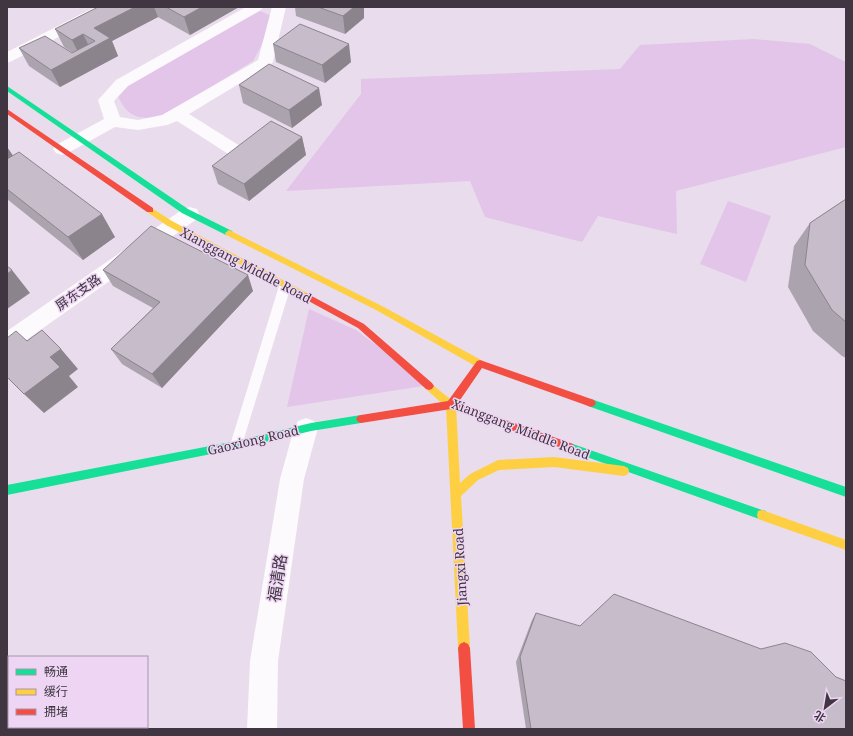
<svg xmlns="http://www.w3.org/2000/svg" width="853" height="736" font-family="'Noto Serif','Noto Sans SC',serif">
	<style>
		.green { fill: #e2c5e8 }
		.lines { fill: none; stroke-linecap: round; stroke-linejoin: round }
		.lane { fill: #fcfafc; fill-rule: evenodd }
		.street { fill: #fcfafc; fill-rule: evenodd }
		.fast { fill: #16e098; fill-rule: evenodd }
		.slow { fill: #ffcf43; fill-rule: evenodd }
		.jam { fill: #f24e42; fill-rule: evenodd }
		.wall { fill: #aba3ae }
		.shaded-wall { fill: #8b848d }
		.building { fill: #c7bdca; stroke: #8b848d }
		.labels { text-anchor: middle; stroke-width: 3; stroke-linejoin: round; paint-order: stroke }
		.street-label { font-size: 13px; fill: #3f3641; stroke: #edd5f3 }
		.near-street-label { font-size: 16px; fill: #3f3641; stroke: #edd5f3 }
	</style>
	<rect width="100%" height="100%" fill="#e9dcec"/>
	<path class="green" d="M260,11L276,18L253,61L164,116C141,120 128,119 118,96L127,85Z
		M754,39L810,44L846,62V147L676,191L677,234L598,216L582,242L485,217L470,181L286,191L361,94V79L620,69L640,45Z
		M728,201L771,216L746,282L700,264Z
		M309,309L356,330L430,385L287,407Z"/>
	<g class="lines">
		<path class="lane" d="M285,282L289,283L291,286L242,445L241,449L236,451L231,449L230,445L279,286L281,283Z"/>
		<path class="street" d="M95,7H113L111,10L12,61L7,63V52Z
			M246,7H263L261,10L128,86L114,101L120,117L138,120L162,115L258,60L272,7H286L273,62L270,65L189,114L248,151L251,155L248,159L242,161L236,159L177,121L167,125L138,130L115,127L68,153L62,155L56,153L53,149L56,145L104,119L98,100L116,80Z
			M190,207L197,209L199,214L197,219L15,348L7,351V331L183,209Z
			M306,418L314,421L318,428L304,479L278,661L277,729H247L250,661L280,479L294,428L298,421Z"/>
		<path class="fast" d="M7,86L188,209L232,231L233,233L232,235H226L182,213L7,91Z
			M591,399L846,487V497L588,406L586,403L588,400Z
			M361,415L364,416L366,419L364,422L361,423L311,431L236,449L7,495V485L236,441L311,423Z
			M570,443L762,510L766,511L767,515L766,519L762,520L570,451L567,450L565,447L567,444Z"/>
		<path class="slow" d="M150,207L172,221L309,294L310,296L309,298H303L166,225L147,212L146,210Z
			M229,230L382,306L483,361L484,364L483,367H477L376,310L226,235L225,233Z
			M429,382L454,402L456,405L460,483L470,474L498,460L554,457L624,466L628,468L629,471L628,474L624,476L554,467L499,470L478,480L461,496L470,648L468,652L464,654L460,652L458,648L446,407L426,389L424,386L426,383Z
			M762,510L846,540V550L758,519L757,515L758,511Z"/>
		<path class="jam" d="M7,109L153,208V212H147L7,114Z
			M306,293L364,324L432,383L434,386L432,389L429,390L426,389L358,328L303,298L302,296Z
			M480,360L594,400L596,403L594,406L591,407L482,368L458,403L573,444L575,447L573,450L570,451L451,409L361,423L358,422L356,419L358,416L361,415L448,401L477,361Z
			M464,642L468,644L470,648L475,729H463L458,648L460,644Z"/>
	</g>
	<path class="wall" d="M98,7H239L190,35L158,17L112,41L118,56L60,87L29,66L19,48L72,53H73L64,47L55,29Z
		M295,7H364V18L345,34L296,16Z
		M273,44L351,62L325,83L276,62Z
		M239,85L322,105L292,128L243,103Z
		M302,137L306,155L249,201L218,184L212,166Z
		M7,147L13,156L115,237L83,260L7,199Z
		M846,199V358L842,356L813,331L788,287L794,246L810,223Z
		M103,270L253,291L162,388L122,364L111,349L153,308L113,286Z
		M536,613L846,729H526L516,662L532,620Z"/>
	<path class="shaded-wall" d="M135,7H154L158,17L112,41L118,56L60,87L51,70L79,54L72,40L83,34L90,48L101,43L94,28Z
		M202,7H239L190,35L184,17Z
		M354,7H364V18L345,34L343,16Z
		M349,44L351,62L325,83L322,65Z
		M319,88L322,105L292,128L289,110Z
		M302,137L306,155L249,201L244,184Z
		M7,147L16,160L7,165Z
		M102,214L115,237L83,260L68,237Z
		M12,270L30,293L7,309V274Z
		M248,275L253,291L162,388L152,374Z
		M61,349L78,369L69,376L78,387L44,413L24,394L50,357Z"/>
	<path class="building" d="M98,7H135L94,28L110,38L51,70L19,48L45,36L72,53L95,41L83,34L72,40L55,29Z
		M166,7H202L184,17Z
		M318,7H354L343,16Z
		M300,24L349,44L322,65L273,44Z
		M269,64L319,88L289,110L239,85Z
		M271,121L302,137L244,184L212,166Z
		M19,152L102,214L68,237L7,189V159Z
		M846,199V322L832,310L805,265L810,223Z
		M151,226L248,275L152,374L111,349L160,302L103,270Z
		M7,266L12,270L7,274Z
		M42,330L61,349L50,357L60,367L24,394L7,377V338L16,331L27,341Z
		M614,594L761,649L785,643L811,652L836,677L846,681V729H531L520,657L536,613L580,626Z"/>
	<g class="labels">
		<g class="street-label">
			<text transform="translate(246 265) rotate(28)" y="5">Xianggang Middle Road</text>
			<text transform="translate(78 292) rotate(-35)" y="5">屏东支路</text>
			<text transform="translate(521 429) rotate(21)" y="5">Xianggang Middle Road</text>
			<text transform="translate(253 440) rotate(-13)" y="5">Gaoxiong Road</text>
			<text transform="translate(460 567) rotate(-93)" y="5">Jiangxi Road</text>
		</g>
		<g class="near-street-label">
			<text transform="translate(277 578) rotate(-81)" y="6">福清路</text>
		</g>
	</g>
	<rect width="853" height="736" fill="none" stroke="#3f3641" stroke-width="16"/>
	<rect x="8" y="656" width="140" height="72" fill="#edd5f3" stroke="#a795ac"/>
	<rect x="16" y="669" width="20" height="6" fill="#16e098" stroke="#a795ac"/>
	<text x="44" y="676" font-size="12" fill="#3f3641">畅通</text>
	<rect x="16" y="689" width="20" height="6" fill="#ffcf43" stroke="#a795ac"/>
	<text x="44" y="696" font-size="12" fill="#3f3641">缓行</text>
	<rect x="16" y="709" width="20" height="6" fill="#f24e42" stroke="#a795ac"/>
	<text x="44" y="716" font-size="12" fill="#3f3641">拥堵</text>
	<g transform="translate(825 708) rotate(211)" stroke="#edd5f3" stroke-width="3" paint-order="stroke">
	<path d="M0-3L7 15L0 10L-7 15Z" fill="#3f3641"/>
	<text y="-6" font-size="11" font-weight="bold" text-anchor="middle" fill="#3f3641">北</text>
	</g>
</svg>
